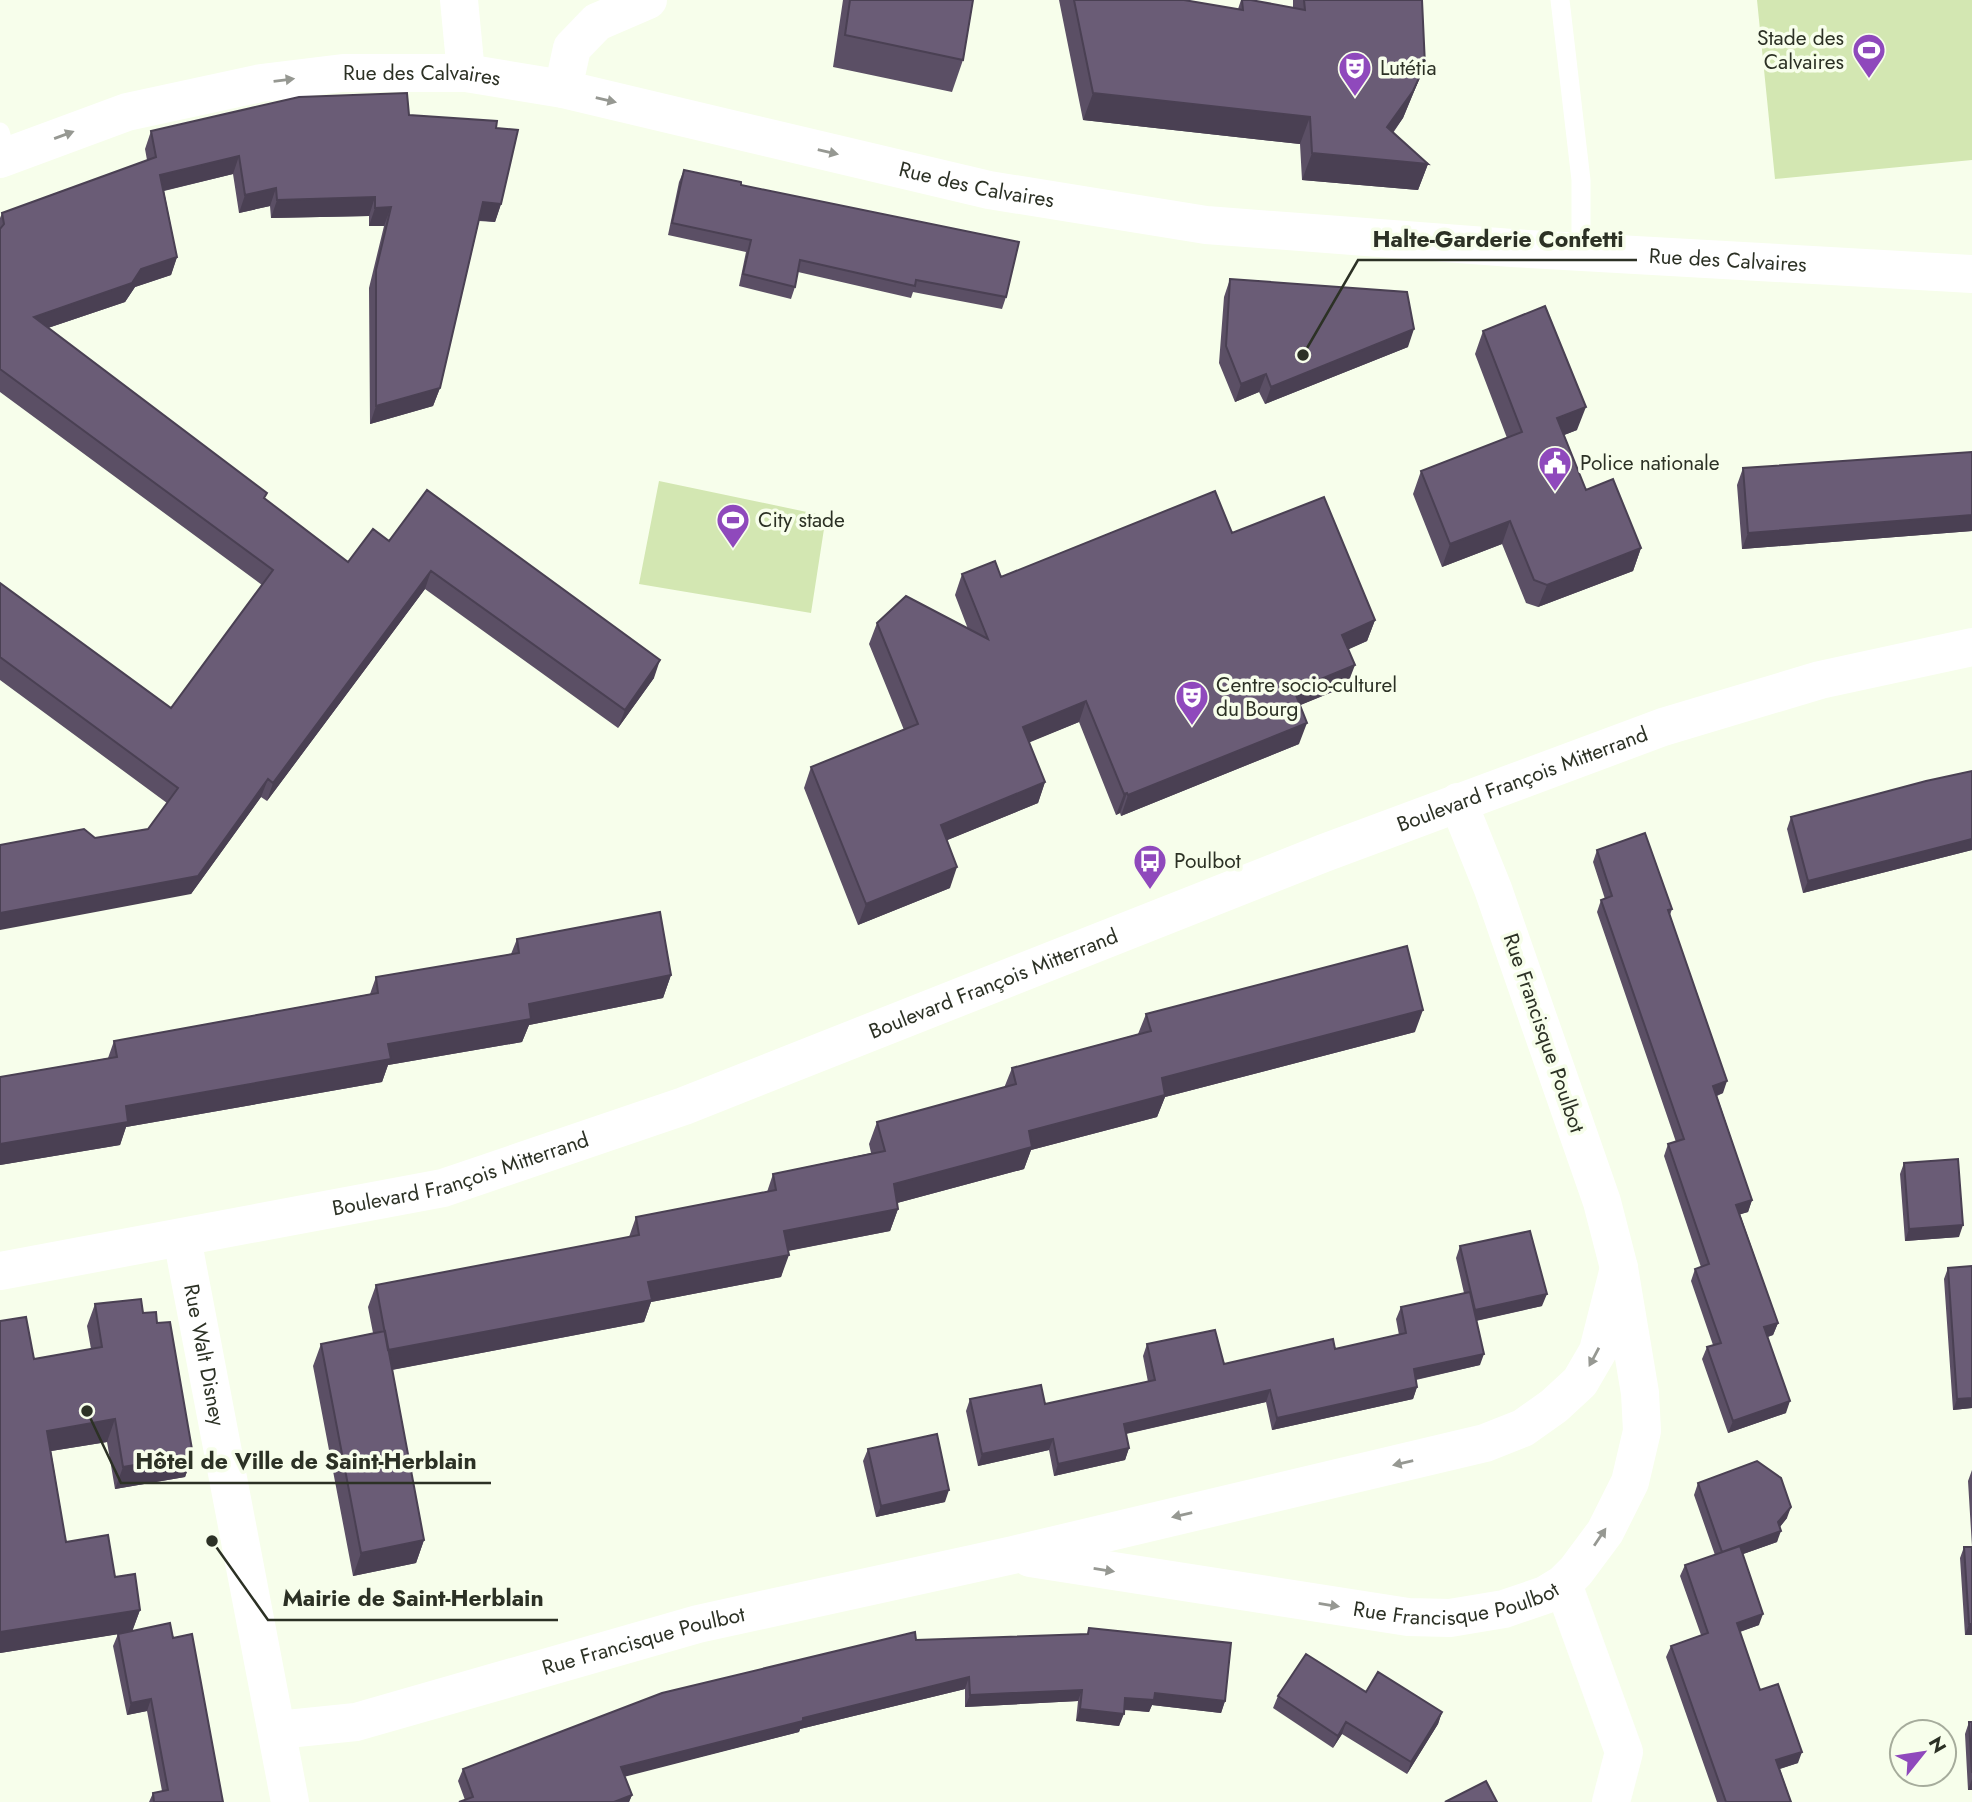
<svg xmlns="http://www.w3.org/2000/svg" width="1972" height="1802" font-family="Jost,sans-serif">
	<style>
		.green { fill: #d3e7b2 }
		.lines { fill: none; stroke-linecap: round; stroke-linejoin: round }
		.lane { stroke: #fff; stroke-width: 19 }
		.street { stroke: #fff; stroke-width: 38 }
		.secondary { stroke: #fff; stroke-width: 38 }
		.wall { fill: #5b4f65 }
		.shaded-wall { fill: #4a4053 }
		.building { fill: #6a5c76; stroke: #4a4053; stroke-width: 2 }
		.oneway { fill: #969892 }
		.labels { text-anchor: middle; stroke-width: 7; stroke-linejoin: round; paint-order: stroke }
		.poi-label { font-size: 21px; fill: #2c3125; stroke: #f7feeb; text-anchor: start }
		.street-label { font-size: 21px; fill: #2c3125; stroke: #f7feeb }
		.leader { fill: none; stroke: #2c3125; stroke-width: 2.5 }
		.callout-dot { fill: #2c3125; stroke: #f7feeb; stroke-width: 2.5 }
		.callout-label { font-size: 23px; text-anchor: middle; font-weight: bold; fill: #2c3125; stroke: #f7feeb; stroke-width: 7; stroke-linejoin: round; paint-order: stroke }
	</style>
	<rect width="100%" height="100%" fill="#f7feeb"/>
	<path class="green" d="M1757,0H1972V160L1775,179Z
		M659,481L826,516L811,613L639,584Z"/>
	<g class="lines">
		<path class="lane" d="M1560,0L1581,180V252
			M0,132L7,156"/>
		<g class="street">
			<path d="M459,0L466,73"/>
			<path d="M563,89L572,48L597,22L648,0"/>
			<path id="s1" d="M0,159L127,112L261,83L343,73H466L563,89L989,190L1206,225L1512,248L1972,274"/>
			<path id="s2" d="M182,1238L290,1802"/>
			<path id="s3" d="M1030,1558L1408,1617L1450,1618L1504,1609L1545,1595L1563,1584L1576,1571L1605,1532L1630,1482L1642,1431L1640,1393L1619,1268L1602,1202L1493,889L1458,802"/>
			<path d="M1563,1584L1624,1752L1611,1802"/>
			<path id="s4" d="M277,1730L356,1722L698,1624L1013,1555L1485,1443L1523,1428L1554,1406L1580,1382L1598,1351L1619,1268"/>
		</g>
		<path class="secondary" id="s5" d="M0,1271L443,1188L684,1106L1324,853L1663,727L1820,680L1972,647"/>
	</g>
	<path class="wall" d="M843,0H973L963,60L952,92L833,67Z
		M1059,0H1184L1238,9L1241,0H1251L1293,8V0H1422L1425,65L1403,118L1393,133L1428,164L1418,190L1302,180L1300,144L1083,120Z
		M409,115L496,128L501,204L495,222L479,221L440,388L433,406L370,424L369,288L384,226H369V216L271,218L270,206L239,213L233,174L164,191L177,257L171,275L135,287L125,302L48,328L265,499L348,562L389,541L654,678L618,728L425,589L267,801L261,797L191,894L95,838L148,829L167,803L0,680V583L171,708L262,585L0,392V218L2,213L147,160L145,149L151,131Z
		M684,170L741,185L1006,297L1002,309L913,292L911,298L798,272L795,287L791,299L739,286L746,252L668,235L679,182Z
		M1230,279L1408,347L1265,404L1259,392L1235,402L1219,363L1224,297Z
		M1483,331L1577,430L1564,435L1586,490L1641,548L1633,571L1538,607L1526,603L1502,544L1442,567L1413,494L1421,471L1507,438L1475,354Z
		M1972,452V531L1742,549L1737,485L1743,468Z
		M1232,533L1375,620L1367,641L1348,649L1347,686L1300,705L1299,744L1121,816L1120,813L1116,815L1079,722L1029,742L1045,782L1038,803L947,840L950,888L858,925L804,788L811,767L904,730L869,644L877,623L968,629L955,595L962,574L1001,577Z
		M1972,771V850L1803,893L1787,829L1791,817Z
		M1597,850L1672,909L1670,915L1723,1093L1717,1096L1752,1200L1748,1212L1740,1214L1778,1323L1773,1335L1768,1337L1786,1413L1728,1433L1702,1359L1707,1347L1713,1345L1691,1281L1695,1269L1701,1267L1664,1156L1668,1144L1676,1142L1597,912L1601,900L1605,899L1593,862Z
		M517,939L671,975L663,998L529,1025L522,1042L388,1065L382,1082L126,1127L120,1145L0,1165V1077L108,1058L114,1041L370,994L376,977L511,954Z
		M1146,1014L1415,1032L1165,1097L1157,1117L1031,1150L1024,1169L897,1203L898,1209L890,1231L788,1251L781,1277L651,1302L644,1322L392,1370L424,1540L416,1563L353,1576L313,1366L321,1344L373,1333L368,1307L376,1285L629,1237L636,1217L767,1192L773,1174L871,1153L869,1144L877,1122L1004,1088L1012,1068L1138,1034Z
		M1904,1163L1959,1237L1905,1241L1900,1174Z
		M1460,1246L1542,1306L1476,1321L1480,1365L1416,1380L1417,1387L1413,1399L1272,1430L1266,1402L1126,1434L1129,1448L1125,1460L1054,1476L1049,1450L978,1466L966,1411L970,1399L1045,1404L1148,1382L1143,1356L1147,1344L1224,1364L1335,1349L1399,1335L1396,1319L1401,1307L1464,1293L1456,1258Z
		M1948,1268L1972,1408L1953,1410L1944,1279Z
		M95,1304L143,1313L157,1323L193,1455L185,1477L115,1489L107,1442L51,1451L66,1542L115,1577L140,1610L132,1631L173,1638L223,1802H149L153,1793L162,1791L147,1711L127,1715L113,1646L118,1634L0,1653L34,1359L91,1349L87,1326Z
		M868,1449L945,1502L876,1517L863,1461Z
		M1972,1470V1635H1965L1960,1558L1964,1547H1972L1968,1481Z
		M1698,1483L1787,1518L1780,1527L1777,1542L1743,1554L1759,1625L1740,1632L1760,1690L1798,1763L1780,1769L1791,1802H1717L1666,1657L1671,1646L1701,1635L1680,1576L1685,1565L1715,1555L1694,1495Z
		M1089,1628L1225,1701L1221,1713L1152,1705L1149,1712L1124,1710L1119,1726L1076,1721L1078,1701L965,1707V1689L800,1729L799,1732L624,1776L632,1795L629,1802H459L465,1800L458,1781L463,1769L916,1640L1087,1635Z
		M1366,1692L1442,1712L1438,1724L1407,1774L1342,1734L1333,1748L1273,1708L1278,1696Z
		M1969,1722H1972V1790H1968L1965,1734Z"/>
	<path class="shaded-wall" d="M1425,65L1403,118L1377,154L1387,127Z
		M1093,93L1310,117L1300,144L1083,120Z
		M1312,153L1428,164L1418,190L1302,180Z
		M239,156L233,174L154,193L160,175Z
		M276,188L270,206L239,213L245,195Z
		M375,197L369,216L271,218L277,200Z
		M483,202L501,204L495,222L477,220Z
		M391,207L384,226H369L375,208Z
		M177,257L171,275L135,287L125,302L27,335L34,317L141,269Z
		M1414,329L1408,347L1265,404L1271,387Z
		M1266,374L1259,392L1235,402L1241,384Z
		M440,388L433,406L370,424L376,406Z
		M1586,407L1577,430L1549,441L1557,418Z
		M1972,515V531L1742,549L1748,533Z
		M1510,521L1502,544L1442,567L1450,544Z
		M1641,548L1633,571L1538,607L1547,585Z
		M431,571L425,589L267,801L273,783Z
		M1375,620L1367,641L1334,656L1342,635Z
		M660,660L654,678L618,728L625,710Z
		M1355,665L1347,686L1286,711L1294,690Z
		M1086,701L1079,722L1016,748L1023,727Z
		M1307,723L1299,744L1121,816L1128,795Z
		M268,779L261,797L191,894L0,930V913Z
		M1045,782L1038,803L933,846L941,825Z
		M1127,793L1120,813L1116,815L1124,794Z
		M1972,839V850L1803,893L1808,881Z
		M957,867L950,888L858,925L866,904Z
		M671,975L663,998L529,1025L522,1042L388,1065L382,1082L126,1127L120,1145L0,1165V1144L126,1106L388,1044L529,1004Z
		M1423,1010L1415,1032L1165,1097L1157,1117L1031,1150L1024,1169L886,1206L894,1184L1162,1078Z
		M1727,1081L1723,1093L1709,1098L1713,1086Z
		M1752,1200L1748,1212L1732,1217L1736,1205Z
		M898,1209L890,1231L776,1253L784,1231Z
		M1963,1225L1959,1237L1905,1241L1909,1229Z
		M789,1255L781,1277L651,1302L644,1322L380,1372L388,1350L648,1282Z
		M1547,1294L1542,1306L1470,1322L1475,1310Z
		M1778,1323L1773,1335L1760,1339L1764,1327Z
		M1484,1354L1480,1365L1409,1381L1414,1369Z
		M1417,1387L1413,1399L1272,1430L1277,1418Z
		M1270,1390L1266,1402L1120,1435L1124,1424Z
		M1972,1398V1408L1953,1410L1957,1399Z
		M1790,1401L1786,1413L1728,1433L1733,1421Z
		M115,1419L107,1442L39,1453L47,1431Z
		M1053,1439L1049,1450L978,1466L982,1454Z
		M1129,1448L1125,1460L1054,1476L1058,1464Z
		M193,1455L185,1477L115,1489L123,1467Z
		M949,1490L945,1502L876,1517L881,1506Z
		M1791,1507L1787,1518L1774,1534L1778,1522Z
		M1781,1531L1777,1542L1718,1563L1722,1552Z
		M424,1540L416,1563L353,1576L361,1553Z
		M140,1610L132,1632L0,1653V1632Z
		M1763,1614L1759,1625L1733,1634L1737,1623Z
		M1969,1624H1972V1635H1965Z
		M969,1677L965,1689L800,1729L799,1732L616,1779L621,1767L803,1718Z
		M1082,1690L1078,1701L965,1707L970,1695Z
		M1155,1693L1225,1701L1221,1713L1152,1705L1149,1712L1121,1709L1125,1698Z
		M151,1699L147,1711L127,1715L131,1703Z
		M1080,1709L1124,1714L1119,1726L1076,1721Z
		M1442,1712L1438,1724L1407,1774L1411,1762Z
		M1346,1722L1342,1734L1333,1748L1338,1736Z
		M1802,1752L1798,1763L1772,1771L1776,1760Z
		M1972,1779V1790H1968Z
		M632,1795L629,1802H614Z"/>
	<path class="building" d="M850,0H973L963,60L845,35Z
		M1074,0H1184L1243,10L1242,0H1251L1305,10L1304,0H1422L1425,65L1413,91L1387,127L1428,164L1312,153L1310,117L1093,93Z
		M407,93L409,115L497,121L496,128L518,130L501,204L483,202L440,388L376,406V270L391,207L375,208V197L277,200L276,188L245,195L239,156L160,175L177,257L141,269L132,283L34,317L267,493L264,498L348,562L373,529L389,541L427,490L660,660L625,710L431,571L273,783L268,779L198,876L0,913V845L84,829L95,838L148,829L178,788L0,657V583L171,708L273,570L0,369V229L4,224L2,213L156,157L151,131L299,97Z
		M684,170L741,182V185L1019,242L1006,297L916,280L915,286L800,260L795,287L743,274L751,240L672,223Z
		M1230,279L1407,292L1414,329L1271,387L1266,374L1241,384L1226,346Z
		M1545,306L1586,407L1557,418L1586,490L1613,479L1641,548L1547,585L1534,580L1510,521L1450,544L1421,471L1522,432L1483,331Z
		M1972,452V515L1748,533L1743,468Z
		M1215,491L1232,533L1324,497L1375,620L1342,635L1355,665L1294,690L1307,723L1128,795L1127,793L1124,794L1086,701L1023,727L1045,782L941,825L957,867L866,904L811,767L918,724L877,623L906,596L988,639L962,574L995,561L1001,577Z
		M1972,771V839L1808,881L1791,817L1926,781Z
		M1645,833L1672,909L1668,910L1727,1081L1713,1086L1752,1200L1736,1205L1778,1323L1764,1327L1790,1401L1733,1421L1707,1347L1721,1343L1695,1269L1709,1264L1668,1144L1684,1139L1601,900L1612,896L1597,850Z
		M660,912L671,975L529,1004L531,1019L388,1044L391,1059L126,1106L128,1122L0,1144V1077L117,1057L114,1041L378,993L376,977L519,953L517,939Z
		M1407,946L1423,1010L1162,1078L1165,1095L1029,1131L1032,1147L894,1184L898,1209L784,1231L789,1255L648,1282L652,1300L388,1350L376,1285L639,1235L636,1217L776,1190L773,1174L885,1151L877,1122L1016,1084L1012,1068L1151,1031L1146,1014Z
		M1958,1159L1963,1225L1909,1229L1904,1163Z
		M1530,1231L1547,1294L1475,1310L1460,1246Z
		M1972,1266V1398L1957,1399L1948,1268Z
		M1470,1292L1484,1354L1414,1369L1417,1387L1277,1418L1270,1390L1124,1424L1129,1448L1058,1464L1053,1439L982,1454L970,1399L1041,1385L1045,1404L1155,1380L1147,1344L1215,1330L1224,1364L1333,1339L1335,1349L1406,1333L1401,1307Z
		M141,1299L143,1313L156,1312L157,1323L170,1322L193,1455L123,1467L115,1419L47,1431L66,1542L108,1535L115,1577L135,1574L140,1610L0,1632V1321L26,1317L34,1359L102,1347L95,1304Z
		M385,1331L424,1540L361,1553L321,1344Z
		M937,1434L949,1490L881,1506L868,1449Z
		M1757,1461L1781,1478L1791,1507L1778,1522L1781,1531L1722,1552L1698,1483Z
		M1740,1546L1763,1614L1737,1623L1760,1690L1778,1684L1802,1752L1776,1760L1791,1802H1726L1671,1646L1708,1633L1685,1565Z
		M1964,1547H1972V1624H1969Z
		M170,1623L173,1638L192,1634L223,1802H154L153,1793L168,1790L151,1699L131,1703L118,1634Z
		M1089,1628L1231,1643L1225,1701L1155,1693L1154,1700L1125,1698L1124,1714L1080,1709L1082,1690L970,1695L969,1677L803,1718V1721L621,1767L632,1795L614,1802H459L473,1797L463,1769L662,1693L915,1632L916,1640L1088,1634Z
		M1306,1654L1366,1692L1378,1672L1442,1712L1411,1762L1346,1722L1338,1736L1278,1696Z
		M1969,1722H1972V1773Z
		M1486,1781L1497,1802H1445Z"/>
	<defs><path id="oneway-solid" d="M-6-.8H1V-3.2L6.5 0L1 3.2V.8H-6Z" transform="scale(1.75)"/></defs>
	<g class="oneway">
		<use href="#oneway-solid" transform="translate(284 80) rotate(-7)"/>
		<use href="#oneway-solid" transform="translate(606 100) rotate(13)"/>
		<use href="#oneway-solid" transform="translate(64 135) rotate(-20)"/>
		<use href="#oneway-solid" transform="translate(828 152) rotate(13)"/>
		<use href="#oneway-solid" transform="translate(1594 1357) rotate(118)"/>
		<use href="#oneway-solid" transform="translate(1403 1463) rotate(167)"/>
		<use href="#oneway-solid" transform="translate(1182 1515) rotate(167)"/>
		<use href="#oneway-solid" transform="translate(1600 1537) rotate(-56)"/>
		<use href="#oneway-solid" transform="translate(1104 1570) rotate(9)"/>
		<use href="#oneway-solid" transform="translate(1329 1605) rotate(9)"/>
	</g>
	<defs>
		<symbol id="stadium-pin" viewBox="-11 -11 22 30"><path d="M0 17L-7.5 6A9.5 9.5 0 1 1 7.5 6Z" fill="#8f49bc" stroke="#f7feeb"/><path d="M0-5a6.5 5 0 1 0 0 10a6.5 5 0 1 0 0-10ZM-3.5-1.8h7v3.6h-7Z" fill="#fff"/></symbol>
		<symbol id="theatre-pin" viewBox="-11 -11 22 30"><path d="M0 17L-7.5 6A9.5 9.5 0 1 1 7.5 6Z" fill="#8f49bc" stroke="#f7feeb"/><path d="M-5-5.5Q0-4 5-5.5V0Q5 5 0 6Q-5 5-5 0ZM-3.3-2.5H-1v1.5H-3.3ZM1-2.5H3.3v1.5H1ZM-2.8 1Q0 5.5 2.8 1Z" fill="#fff"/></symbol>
		<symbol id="civic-pin" viewBox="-11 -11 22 30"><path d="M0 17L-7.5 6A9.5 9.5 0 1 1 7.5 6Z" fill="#8f49bc" stroke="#f7feeb"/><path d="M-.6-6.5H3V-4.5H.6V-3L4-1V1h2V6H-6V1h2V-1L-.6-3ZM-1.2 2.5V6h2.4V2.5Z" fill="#fff"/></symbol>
		<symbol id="bus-pin" viewBox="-11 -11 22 30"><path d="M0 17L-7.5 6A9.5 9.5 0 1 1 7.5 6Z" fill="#8f49bc" stroke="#f7feeb"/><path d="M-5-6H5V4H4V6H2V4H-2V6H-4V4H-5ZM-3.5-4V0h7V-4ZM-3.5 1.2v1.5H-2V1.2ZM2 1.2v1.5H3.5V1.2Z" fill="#fff"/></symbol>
	</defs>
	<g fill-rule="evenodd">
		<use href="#stadium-pin" x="1850" y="31" width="38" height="52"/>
		<use href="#theatre-pin" x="1336" y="49" width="38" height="52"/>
		<use href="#civic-pin" x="1536" y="444" width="38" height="52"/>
		<use href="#stadium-pin" x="714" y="501" width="38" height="52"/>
		<use href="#theatre-pin" x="1173" y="678" width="38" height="52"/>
		<use href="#bus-pin" x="1131" y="842" width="38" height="52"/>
	</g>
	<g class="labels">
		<g class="poi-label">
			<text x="1844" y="45" text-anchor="end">Stade des<tspan x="1844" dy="24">Calvaires</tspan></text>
			<text x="1380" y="75">Lutétia</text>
			<text x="1580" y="470">Police nationale</text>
			<text x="758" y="527">City stade</text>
			<text x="1216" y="692">Centre socio-culturel<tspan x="1216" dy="24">du Bourg</tspan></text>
			<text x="1174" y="868">Poulbot</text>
		</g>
		<g class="street-label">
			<text dy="7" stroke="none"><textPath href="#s1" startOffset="434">Rue des Calvaires</textPath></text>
			<text dy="7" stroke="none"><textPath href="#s1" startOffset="1001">Rue des Calvaires</textPath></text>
			<text dy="7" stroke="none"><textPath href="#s1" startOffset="1757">Rue des Calvaires</textPath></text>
			<text dy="7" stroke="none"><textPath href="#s5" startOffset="1605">Boulevard François Mitterrand</textPath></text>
			<text dy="7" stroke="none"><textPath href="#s5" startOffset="1038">Boulevard François Mitterrand</textPath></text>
			<text transform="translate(1544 1033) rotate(71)" y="7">Rue Francisque Poulbot</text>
			<text dy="7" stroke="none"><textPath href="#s5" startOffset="471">Boulevard François Mitterrand</textPath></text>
			<text dy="7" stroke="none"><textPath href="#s2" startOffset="119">Rue Walt Disney</textPath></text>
			<text dy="7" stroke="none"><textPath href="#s3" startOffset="432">Rue Francisque Poulbot</textPath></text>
			<text dy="7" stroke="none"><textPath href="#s4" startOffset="378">Rue Francisque Poulbot</textPath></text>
		</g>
	</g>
	<path class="leader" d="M1303 355L1358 260H1637M87 1411L121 1483H491M212 1541L268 1620H558"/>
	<g class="callout-dot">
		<circle cx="1303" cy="355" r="7"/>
		<circle cx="87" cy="1411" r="7"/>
		<circle cx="212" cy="1541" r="7"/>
	</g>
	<g class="callout-label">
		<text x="1498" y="247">Halte-Garderie Confetti</text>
		<text x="306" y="1469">Hôtel de Ville de Saint-Herblain</text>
		<text x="413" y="1606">Mairie de Saint-Herblain</text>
	</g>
	<g transform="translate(1923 1753) rotate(60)"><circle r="33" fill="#f7feeb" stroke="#a6ac9c" stroke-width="2"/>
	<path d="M0-5L12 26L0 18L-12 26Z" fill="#8f49bc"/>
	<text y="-10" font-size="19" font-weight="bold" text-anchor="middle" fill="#2c3125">N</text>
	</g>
</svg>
